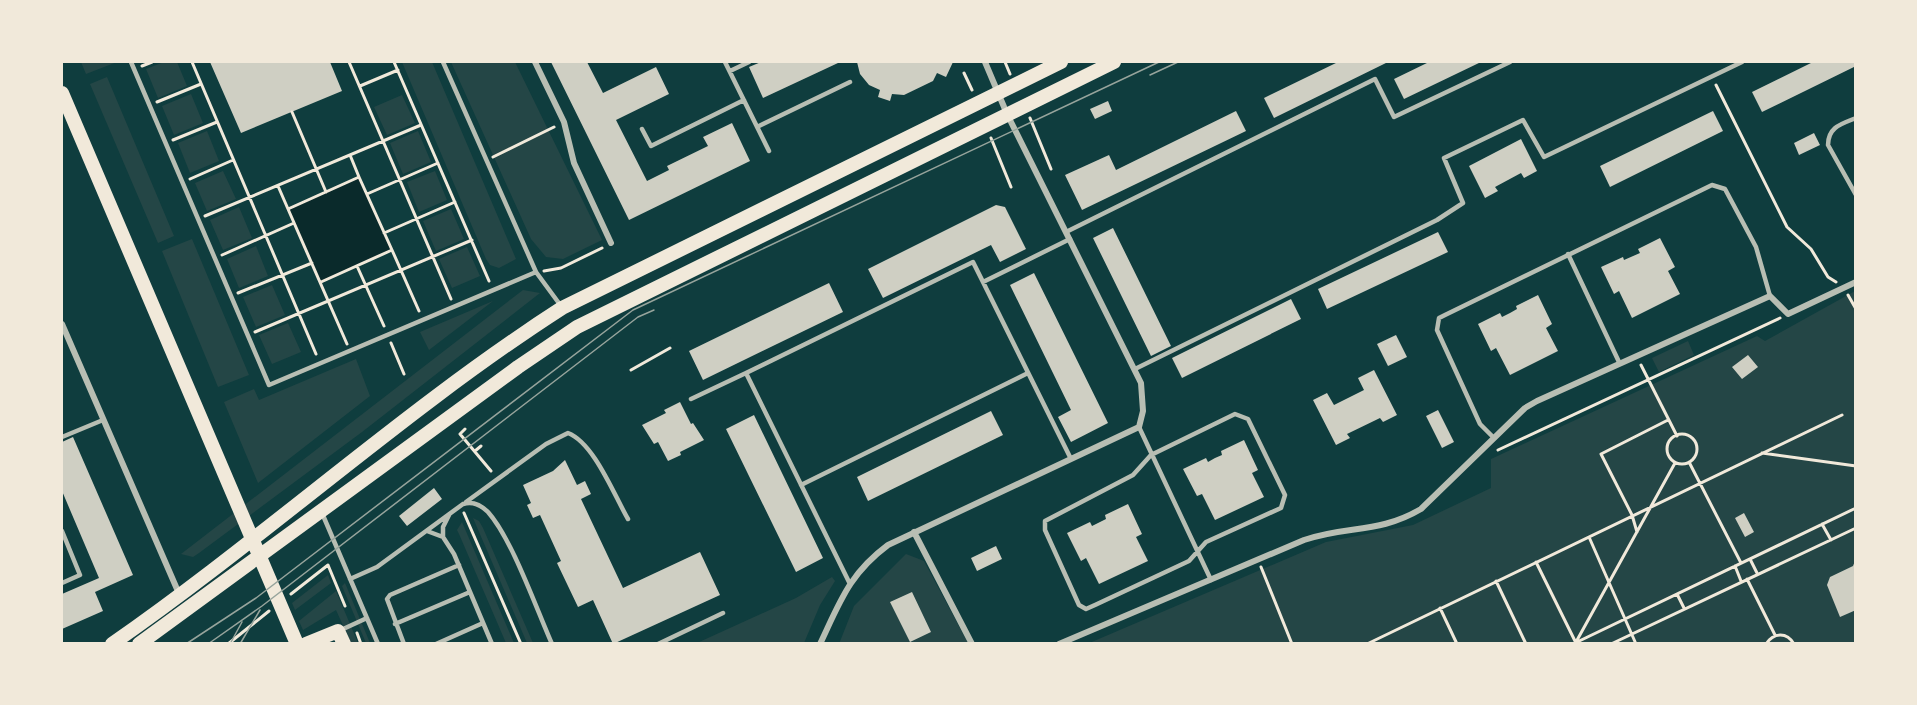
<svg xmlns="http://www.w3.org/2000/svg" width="1917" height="705" font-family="Montserrat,sans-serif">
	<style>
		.green { fill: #244646 }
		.water { fill: #0a2a2b }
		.building { fill: #cfcfc3 }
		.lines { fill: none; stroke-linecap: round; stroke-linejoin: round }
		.path { stroke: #f1e9da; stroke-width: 3 }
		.service { stroke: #b8beb3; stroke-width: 4.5 }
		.minor { stroke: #b8beb3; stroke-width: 6 }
		.primary { stroke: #f1e9da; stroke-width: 14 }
		.tram { stroke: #97a49c; stroke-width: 1.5 }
	</style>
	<rect width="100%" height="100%" fill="#0f3d3e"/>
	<path class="green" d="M81,62H117L86,74Z
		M164,62H177L187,86L158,98L146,69Z
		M402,62H432L516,259L499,268L490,265L486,259Z
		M451,62H515L602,240L563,259L546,257L531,239Z
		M107,77L174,236L158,243L90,84Z
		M191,94L203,123L174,135L162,106Z
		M402,95L415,123L387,135L374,107Z
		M207,131L219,161L190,173L178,143Z
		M418,131L431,162L403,174L390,143Z
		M223,171L236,199L207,211L195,183Z
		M435,171L447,200L419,212L407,182Z
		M239,207L252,238L223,250L210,220Z
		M451,209L464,239L436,251L423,221Z
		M192,239L249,375L218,387L162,251Z
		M256,246L268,276L239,288L227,259Z
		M467,247L480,276L452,288L439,259Z
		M272,285L285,315L256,327L243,297Z
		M523,290L540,293L362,432L199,553L193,557L181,554Z
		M1855,291V643L1087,644L1326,542L1413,525L1491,488V459L1757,336L1765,341Z
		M493,301L429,350L420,332Z
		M288,323L301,352L272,364L259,335Z
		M1688,341L1694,355L1659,372L1652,358Z
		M356,359L370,396L258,483L224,402L254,389L259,400Z
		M473,518L479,521L483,528L533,643H527Z
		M462,522L514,643H506L459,534L457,530Z
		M906,554L924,561L968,643L839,644L854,606Z
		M328,575L331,583L295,610L292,603Z
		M832,577L835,581L820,605L804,643H697L796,598Z
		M345,583L370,643H366L342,586Z
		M336,591L358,643H351L336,610L303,630L299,621Z"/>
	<path class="water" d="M359,177L392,250L321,282L288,209Z"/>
	<path class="building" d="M210,62H330L342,91L241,133Z
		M551,62H587L603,93L656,67L669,94L616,120L647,181L669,170L667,166L708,146L703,137L732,123L750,161L629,220Z
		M761,62H837L838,63L763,98L749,67Z
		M857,62H953L946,77L937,73L933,81L904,95L892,94L890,101L878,97L880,90L869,85L860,74Z
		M1338,62H1388L1274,118L1264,98Z
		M1429,62H1481L1404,99L1394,79Z
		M1813,62H1856V66L1762,112L1752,92Z
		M1108,101L1112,111L1095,119L1090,109Z
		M1236,111L1246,131L1082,210L1065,175L1109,155L1116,170Z
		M1713,111L1723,131L1610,187L1600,166Z
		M1814,133L1820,145L1799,155L1794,143Z
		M1521,139L1537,171L1524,178L1521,173L1495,187L1498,191L1485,198L1469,166Z
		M996,205L1005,207L1026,249L1000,262L991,245L883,298L868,269Z
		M1113,228L1171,346L1151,356L1093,238Z
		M1438,232L1448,252L1327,309L1318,289Z
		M1660,238L1675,267L1668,271L1680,294L1632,318L1619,291L1614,294L1601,267L1623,257L1624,260L1640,253L1638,249Z
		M1034,273L1108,423L1071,442L1058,417L1071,410L1010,285Z
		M829,283L843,312L703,380L689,351Z
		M1538,295L1552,324L1546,328L1558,351L1510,375L1496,348L1491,351L1478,324L1500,313L1502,317L1510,313L1517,309L1516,306Z
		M1291,299L1301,319L1182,378L1172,358Z
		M1396,335L1407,357L1388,366L1377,344Z
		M1748,355L1758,367L1742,379L1732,367Z
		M1374,370L1397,415L1383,422L1380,418L1347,434L1350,438L1336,445L1313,400L1327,393L1334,405L1364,390L1358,378Z
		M680,402L691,424L693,423L704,440L680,452L681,455L668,461L658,442L654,444L642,425L666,413L664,410Z
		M1438,410L1454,442L1442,448L1426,416Z
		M991,411L1003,435L868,501L857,477Z
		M754,415L823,558L796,572L726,429Z
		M73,437L133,575L95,592L103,611L62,629V594L99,578L62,491V442Z
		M1244,440L1258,470L1252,473L1264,497L1215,520L1202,494L1197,496L1183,469L1206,458L1208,462L1215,458L1222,455L1221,451Z
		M565,460L577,485L585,481L591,494L581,499L623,588L700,552L720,595L613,644L593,600L578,607L557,563L561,561L540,515L533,518L527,505L531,503L523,485L553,471Z
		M434,488L442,499L407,526L399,516Z
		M1128,504L1142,534L1136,537L1148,561L1099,584L1086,558L1081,561L1067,533L1090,522L1092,526L1106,519L1105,515Z
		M1744,513L1754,532L1745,537L1735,518Z
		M996,546L1002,559L977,571L971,558Z
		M1855,561L1856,610L1840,617L1827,585L1830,577L1853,566Z
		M912,592L931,632L910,642L890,602Z"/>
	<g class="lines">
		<path class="path" d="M192,62L316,354
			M349,62L451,299
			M394,62L489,281
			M1005,62L1010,74
			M142,66L152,62
			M964,73L972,90
			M1716,85L1787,227L1811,249L1828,277L1836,282
			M360,86L398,70
			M157,102L201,84
			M292,112L326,192
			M1030,118L1051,169
			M991,138L1011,187
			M173,140L217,122
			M350,155L359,177
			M493,157L554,127
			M190,179L233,160
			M278,186L288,209
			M367,194L438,163
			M205,216L421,125
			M384,233L455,202
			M392,250L419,311
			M222,255L294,223
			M357,266L384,326
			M544,271L561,268L602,248
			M321,282L392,250L359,177L288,209L347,344
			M238,293L312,263
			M1848,295L1856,309
			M255,332L472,240
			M391,343L404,374
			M1641,365L1677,436
			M631,370L670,348
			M465,429L460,434L491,471
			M1667 449a15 15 0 1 1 30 0a15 15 0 1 1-30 0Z
			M1498,450L1780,318
			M475,451L481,446
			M1762,453L1856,466
			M1689,462L1741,563
			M464,513L521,644
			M1822,524L1831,540
			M1637,532L1632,515L1601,454L1668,420
			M1589,537L1636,644
			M1750,559L1757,573
			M1536,562L1575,641
			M1735,566L1741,581
			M1261,567L1292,644
			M1747,579L1775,635
			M1496,581L1526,644
			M291,594L328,565L345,606
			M1677,594L1684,608
			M1440,608L1457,644
			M357,633L361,644
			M1576,642L1675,463
			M228,644L269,611
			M1367,644L1842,415
			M1573,644L1856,508
			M1611,644L1856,528
			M1766,644C1774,632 1787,632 1794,644"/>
		<path class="service" d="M131,62L269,385L536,272
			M443,62L536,272L561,306
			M725,62L769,151
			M730,71L749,62
			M1856,118C1841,124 1828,127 1828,145L1856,195
			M757,127L850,82
			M642,129L651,146L744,100
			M1066,232L1375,79L1394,117L1510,62
			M1568,254L1619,362
			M983,282L1071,459
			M1135,369L1437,220L1463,203L1444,158L1523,120L1544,157L1742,62
			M691,399L746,373
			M1235,414L1248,419L1285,495L1281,508L1206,542L1189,561L1095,605L1086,609L1079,605L1045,530V521L1133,475L1151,455Z
			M1139,427L1211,580
			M62,437L103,420
			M1494,438L1480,424L1437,330L1439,318L1445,315L1712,185L1725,189L1756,247L1770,296
			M801,485L1028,373
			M466,502L546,444L568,433C594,443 614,495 628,519
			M322,513L378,644
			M449,515L443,527V537L454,554L492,644
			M62,531L80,575L62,583
			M427,531L443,537
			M350,579L377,567L463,504C472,501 481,505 488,512C512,539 536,608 552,644
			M849,582L746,373L973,262L983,282L1070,239
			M395,624L470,592
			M341,630L367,618
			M404,644L387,599L390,595L459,565
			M436,644L483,623
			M658,644L723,613"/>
		<path class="minor" d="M535,62L564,122L574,163L611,243
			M62,324L180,596
			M914,532L972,644
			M820,644C840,602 849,574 888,545L1139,427L1143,411L1141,383L1007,114L985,62
			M1059,644L1304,540C1347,525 1379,534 1421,509L1525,408L1537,401L1770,296L1788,314L1856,282"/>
		<path class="primary" d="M62,93L297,644
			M112,644C266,537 405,409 562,308L1061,62
			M139,644L518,367L577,327L1114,62
			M306,644L338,631L344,644"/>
		<path class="tram" d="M1150,75L1178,62
			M186,644L256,598L633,310L1159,62
			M208,644L262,606L638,317L654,310
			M230,644L242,622
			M240,644L260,610"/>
	</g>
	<rect width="1917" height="705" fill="none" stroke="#f1e9da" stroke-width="126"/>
</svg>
